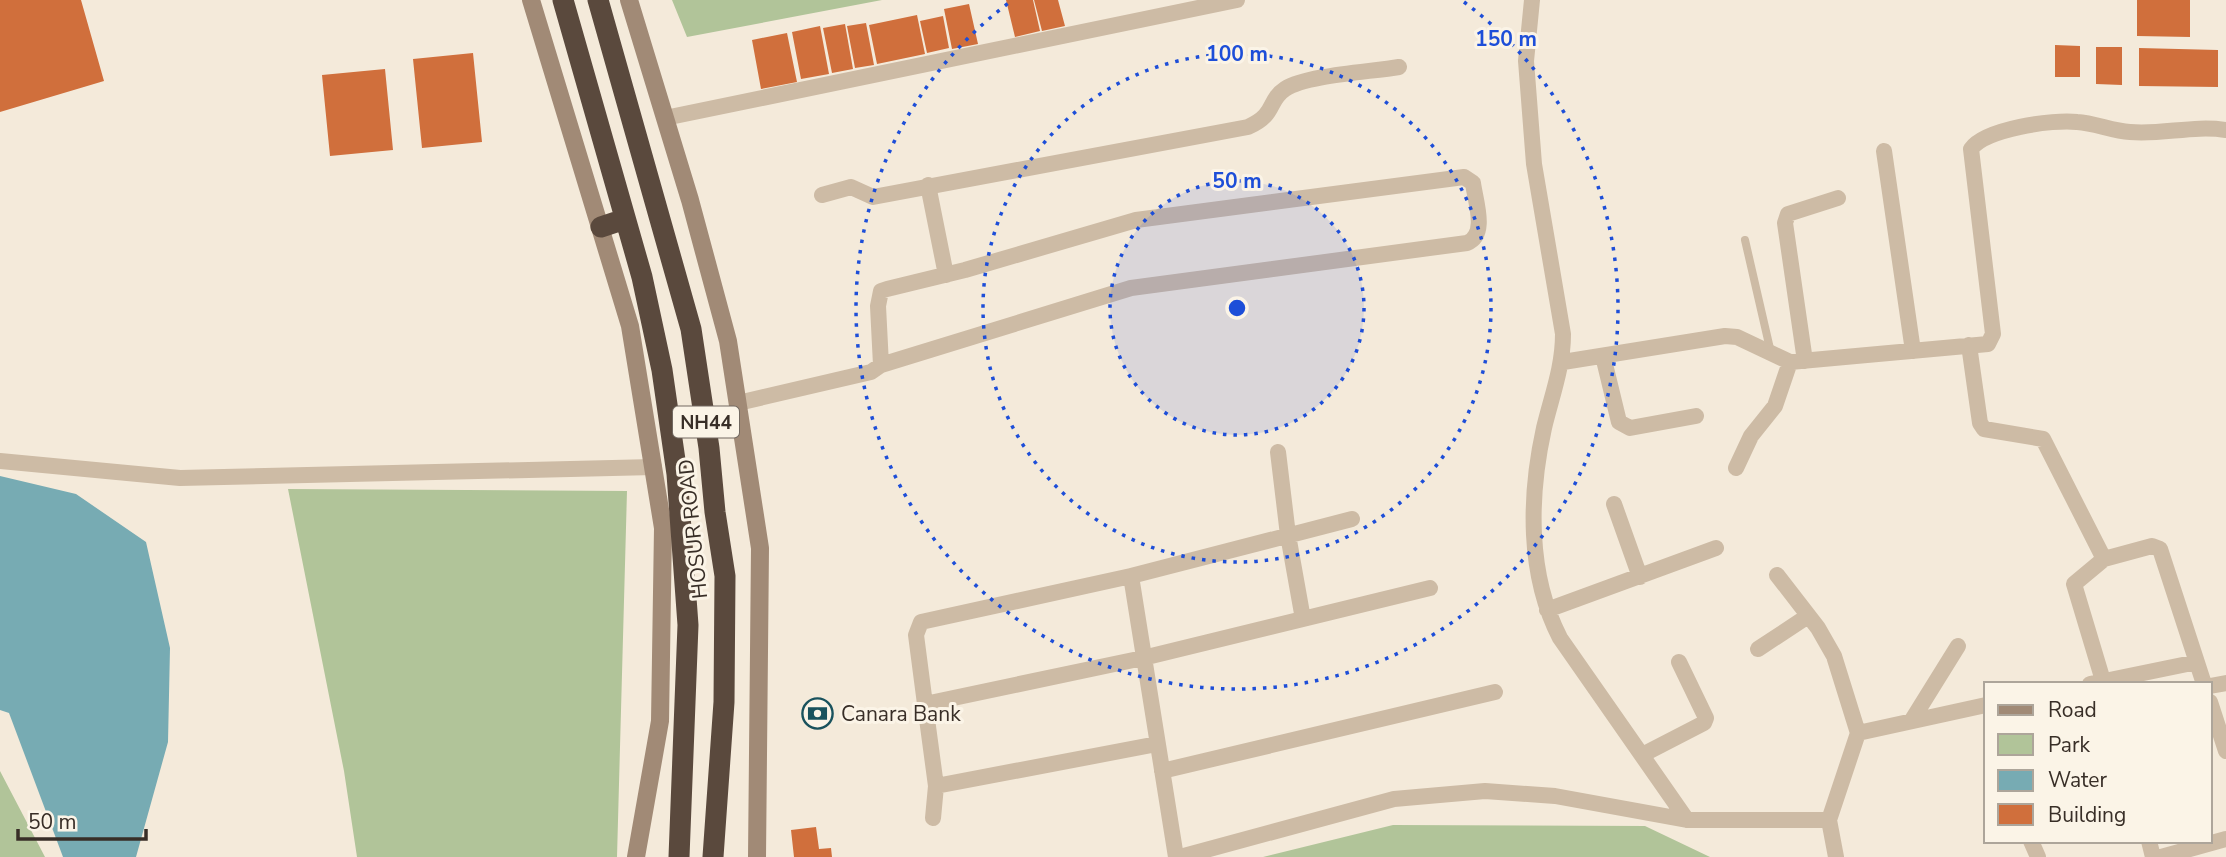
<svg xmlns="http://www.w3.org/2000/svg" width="2226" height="857" font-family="'Nunito Sans',sans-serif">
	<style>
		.green { fill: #b1c499 }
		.water { fill: #77abb3 }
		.building { fill: #d06f3c }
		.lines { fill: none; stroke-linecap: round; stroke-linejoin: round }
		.lane { stroke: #cdbba5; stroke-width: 8 }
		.street { stroke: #cdbba5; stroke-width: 16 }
		.secondary { stroke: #a18a76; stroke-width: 18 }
		.highway { stroke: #5a493d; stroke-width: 21 }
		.ring { fill: none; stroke: #1d4ed8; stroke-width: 3.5; stroke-dasharray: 3.5 7 }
		.labels { text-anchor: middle; stroke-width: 6; stroke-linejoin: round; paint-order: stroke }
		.shield { fill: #fbf4e7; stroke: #726961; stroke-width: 2 }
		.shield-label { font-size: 19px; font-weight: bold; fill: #382e27 }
		.street-label { font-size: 21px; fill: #382e27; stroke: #fbf4e7 }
		.poi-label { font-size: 21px; fill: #382e27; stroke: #fbf4e7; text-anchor: start }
		.centre { fill: #1d4ed8; stroke: #fbf4e7; stroke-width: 3.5 }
		.ring-label { font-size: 21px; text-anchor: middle; font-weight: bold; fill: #1d4ed8; stroke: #fbf4e7; stroke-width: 6; stroke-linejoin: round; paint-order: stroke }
	</style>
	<rect width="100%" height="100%" fill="#f4eada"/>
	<path class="green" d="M672,0H882L687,37Z
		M288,489L627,491L617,857H357L344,771Z
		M0,771L45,857H0Z
		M1393,825L1645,826L1710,857H1263Z"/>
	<path class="water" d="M0,476L76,494L146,542L170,648L168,742L136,857H63L9,713L0,710Z"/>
	<path class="building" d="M0,0H81L104,81L0,112Z
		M1006,0H1033L1040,31L1015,37Z
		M1034,0H1058L1065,26L1042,31Z
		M2137,0H2190V37L2137,36Z
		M969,4L978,44L952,49L944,9Z
		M917,15L925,54L877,64L869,25Z
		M943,16L949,48L927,53L920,21Z
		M866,23L874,65L855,68L847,26Z
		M845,24L853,69L832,73L823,28Z
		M820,26L829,74L801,79L792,32Z
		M787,33L797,82L761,89L752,40Z
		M2055,45L2080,46V77H2055Z
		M2096,47H2122V85L2096,84Z
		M2139,48L2218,50V87L2139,86Z
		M473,53L482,142L422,148L413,59Z
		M385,69L393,150L330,156L322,75Z
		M816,827L819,849L831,848L832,857H794L791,830Z"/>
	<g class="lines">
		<path class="lane" d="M1745,240L1771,353"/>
		<path class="street" d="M1532,0L1526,61L1534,164L1563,334C1563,367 1552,395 1544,428C1529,496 1527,574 1560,638L1687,820
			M665,118L1237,0
			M1884,151L1913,351
			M928,185L946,275
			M822,195L851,187L873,197L1248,127C1277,114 1267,101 1285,89C1307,75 1370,72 1399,67
			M1969,345L1980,423L1984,429L2043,439L2104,559L2152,546L2160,549L2204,684
			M1603,356L1619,422L1630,428L1696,416
			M1805,361L1785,223L1788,214L1838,198
			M1563,362L1725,336L1737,337L1790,362L1988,344L1993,334L1971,149C1985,129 2053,119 2077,122C2095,123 2112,131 2130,132C2162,135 2193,125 2226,130
			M738,403L871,372L881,365L1131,288L1467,243C1488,235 1475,200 1473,183L1464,177L1136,220L965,270L887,289L881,291L878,306L881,365
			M1278,452L1288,535L1303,619
			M0,461L180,478L654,467
			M1736,468L1751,436L1775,406L1790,362
			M1614,504L1640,577
			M1777,575L1818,628L1834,656L1858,733
			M1131,576L1352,519
			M1547,610L1716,548
			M1758,649L1808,616
			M2090,684L2197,662
			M2104,684L2074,584L2104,559
			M2210,686L2226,683
			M2210,702L2226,751
			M925,704L916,635L921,622L1131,576L1176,857
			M1912,720L1958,646
			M1642,755L1704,723L1706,718L1679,662
			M1162,771L1495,692
			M936,786L1157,744
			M933,818L936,786L925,704L1143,658L1430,588
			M1829,820L1858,733L1986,705
			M2031,841L2038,857
			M2149,841L2153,857
			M1180,857L1394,799L1485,791L1555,796L1687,820H1829L1836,857
			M2161,857L2226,839"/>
		<path class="secondary" d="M531,0L630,326L663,528L660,721L636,857
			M629,0L690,200L728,341L760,548L757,857"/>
		<path class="highway" d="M563,0L642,277L662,370L677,474L688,625L679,857
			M598,0L691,329L709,448L715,512L725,576L724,702L713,857
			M601,227L625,219"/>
	</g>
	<circle cx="1237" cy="308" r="127" fill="#1d4ed8" fill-opacity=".12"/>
	<g class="ring">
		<circle cx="1237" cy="308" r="127"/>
		<circle cx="1237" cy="308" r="254"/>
		<path d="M1464 2A381 381 0 1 1 1010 2"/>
	</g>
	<defs>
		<symbol id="bank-ring" viewBox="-11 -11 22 22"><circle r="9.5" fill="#fbf4e7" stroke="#19525d" stroke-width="1.5"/><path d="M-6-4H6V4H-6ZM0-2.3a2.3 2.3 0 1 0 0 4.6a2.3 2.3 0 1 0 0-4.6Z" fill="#19525d"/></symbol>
	</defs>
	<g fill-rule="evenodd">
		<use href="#bank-ring" x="800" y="696" width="35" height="35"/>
	</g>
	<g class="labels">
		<rect class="shield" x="673" y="406.5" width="66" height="31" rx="5"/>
		<g class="shield-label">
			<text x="706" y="429">NH44</text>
		</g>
		<g class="street-label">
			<text transform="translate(693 529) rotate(-96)" y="7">HOSUR ROAD</text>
		</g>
		<g class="poi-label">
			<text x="841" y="721">Canara Bank</text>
		</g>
	</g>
	<circle cx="1237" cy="308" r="10" class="centre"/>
	<g class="ring-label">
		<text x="1506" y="46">150 m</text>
		<text x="1237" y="61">100 m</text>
		<text x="1237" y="188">50 m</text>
	</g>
	<rect x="1984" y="682" width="228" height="161" fill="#fbf4e7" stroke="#ada59a" stroke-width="2"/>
	<rect x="1998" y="705" width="35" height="10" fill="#a18a76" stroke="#ada59a" stroke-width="2"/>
	<text x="2048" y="717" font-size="21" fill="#382e27">Road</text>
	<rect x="1998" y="734" width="35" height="21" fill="#b1c499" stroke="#ada59a" stroke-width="2"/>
	<text x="2048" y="752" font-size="21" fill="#382e27">Park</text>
	<rect x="1998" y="770" width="35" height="21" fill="#77abb3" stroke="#ada59a" stroke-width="2"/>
	<text x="2048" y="787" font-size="21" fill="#382e27">Water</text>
	<rect x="1998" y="804" width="35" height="21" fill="#d06f3c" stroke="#ada59a" stroke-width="2"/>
	<text x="2048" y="822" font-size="21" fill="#382e27">Building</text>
	<path d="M18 829v10h128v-10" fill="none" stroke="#382e27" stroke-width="3.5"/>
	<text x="28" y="829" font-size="21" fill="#382e27" stroke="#fbf4e7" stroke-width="5" paint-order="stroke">50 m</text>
</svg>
